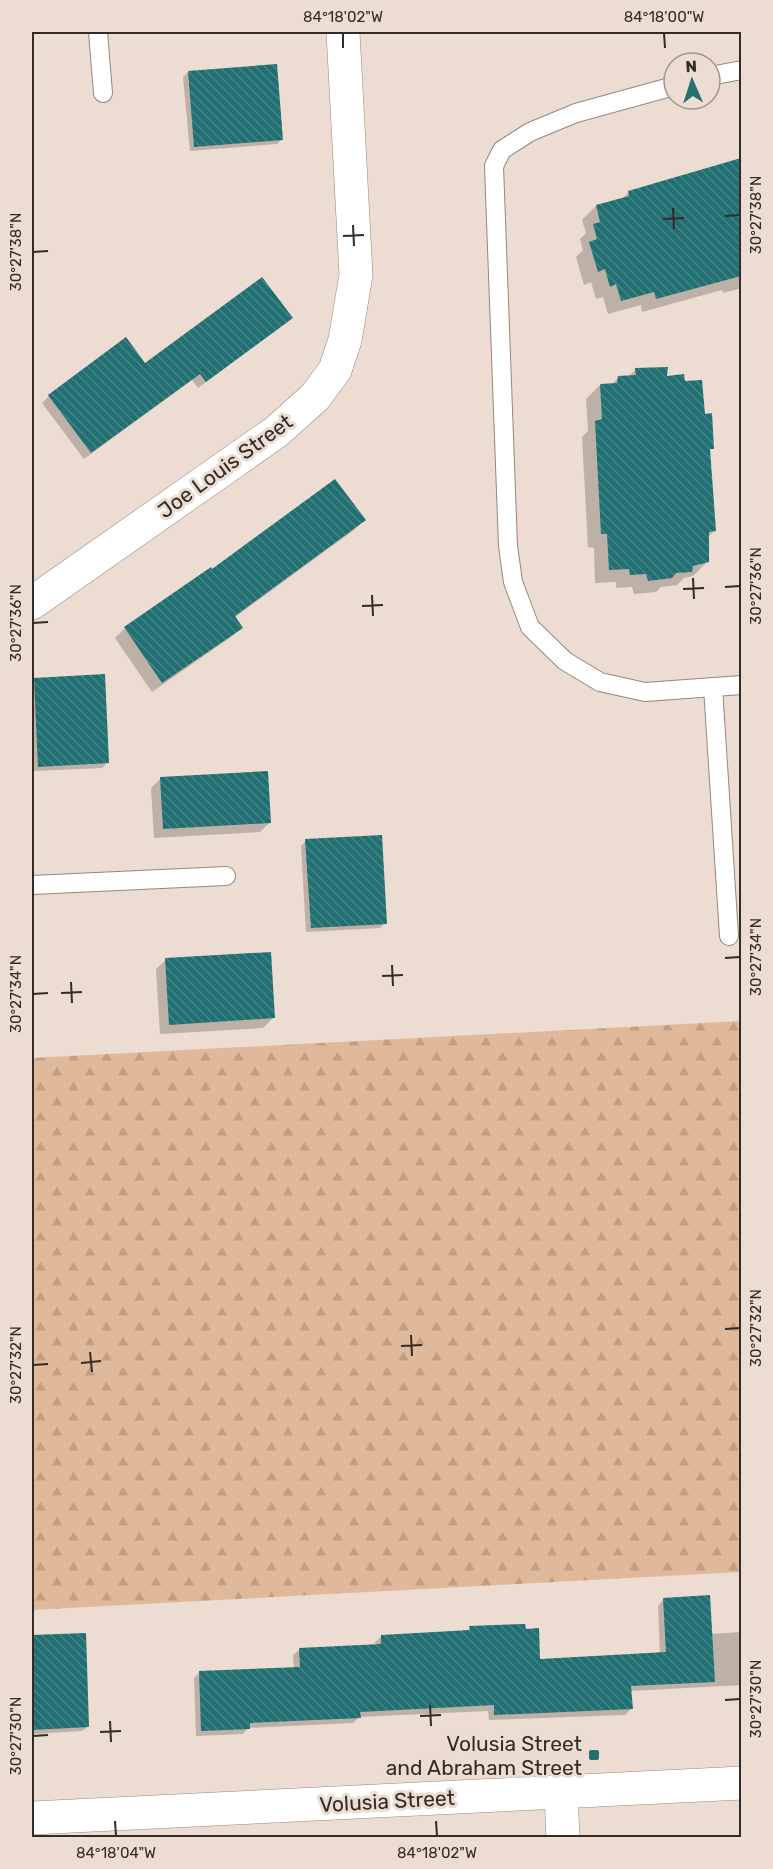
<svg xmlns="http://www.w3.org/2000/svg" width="773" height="1869" font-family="Rubik,sans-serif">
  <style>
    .forest { fill: url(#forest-firs) }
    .shadow { fill: #0003 }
    .building { fill: url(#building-back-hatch) }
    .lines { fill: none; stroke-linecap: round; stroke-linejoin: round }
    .lane-casing { stroke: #96887e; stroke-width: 20 }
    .street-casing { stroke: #96887e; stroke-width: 34 }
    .lane { stroke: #fff; stroke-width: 18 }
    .street { stroke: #fff; stroke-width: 33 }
    .ticks { fill: none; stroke: #312c27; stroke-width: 2 }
    .poi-dot { fill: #246f71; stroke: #ecdcd1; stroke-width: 2 }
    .labels { text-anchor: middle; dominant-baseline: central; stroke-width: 6; stroke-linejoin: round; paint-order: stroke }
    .street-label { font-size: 21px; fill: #312c27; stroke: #ecdcd1 }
    .poi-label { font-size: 21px; fill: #312c27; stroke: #ecdcd1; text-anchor: end }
    .neatline { fill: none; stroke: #312c27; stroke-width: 2 }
    .ticks-label { font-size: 15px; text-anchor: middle; fill: #312c27 }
  </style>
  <defs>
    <pattern id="forest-firs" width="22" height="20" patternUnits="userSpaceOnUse" patternTransform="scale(1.5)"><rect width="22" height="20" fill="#e0b99b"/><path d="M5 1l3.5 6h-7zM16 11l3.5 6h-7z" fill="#c19f86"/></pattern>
    <pattern id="building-back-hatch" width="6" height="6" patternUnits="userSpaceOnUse" patternTransform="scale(1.5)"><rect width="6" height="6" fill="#206f72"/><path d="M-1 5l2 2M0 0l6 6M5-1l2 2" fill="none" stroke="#488385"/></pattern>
  </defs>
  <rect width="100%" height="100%" fill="#ecdcd1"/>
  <path class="forest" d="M 741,1021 L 741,1572 L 32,1610 L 32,1058 Z"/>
  <path class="shadow" d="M 188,72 L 282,139 L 277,144 L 190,151 L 183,77 Z
    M 739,161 L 742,165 L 742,288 L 723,293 L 722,290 L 642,312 L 641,305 L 608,314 L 603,297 L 596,299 L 591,282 L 584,285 L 576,257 L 583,250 L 580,239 L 586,233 L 582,220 L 596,206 L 621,200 L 629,192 Z
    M 291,318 L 198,388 L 192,380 L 84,459 L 42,403 L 49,396 Z
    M 636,369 L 684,382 L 703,415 L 712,448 L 708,452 L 714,531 L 707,538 L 707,562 L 693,576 L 684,578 L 677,585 L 661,587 L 656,592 L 634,594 L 632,587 L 616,588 L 616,582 L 595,583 L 594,548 L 588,547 L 582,437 L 588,431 L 586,399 L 600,385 L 611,385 L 618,378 L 628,377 Z
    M 364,520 L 354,530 L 234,618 L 241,627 L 231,637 L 152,692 L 115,638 L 125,628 L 210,569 L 212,571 Z
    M 35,679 L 107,763 L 102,768 L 34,771 L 32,683 Z
    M 161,778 L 270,822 L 260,832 L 154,838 L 151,788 Z
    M 306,841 L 385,923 L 380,928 L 306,932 L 301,846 Z
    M 166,960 L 273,1018 L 263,1028 L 160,1034 L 156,969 Z
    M 663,1600 L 711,1634 L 742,1632 L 742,1685 L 630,1691 L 631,1709 L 625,1715 L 489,1720 L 488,1711 L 359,1717 L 353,1723 L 248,1728 L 243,1734 L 196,1736 L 194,1678 L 200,1672 L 294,1669 L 293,1655 L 299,1650 L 376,1646 L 375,1642 L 381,1637 L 466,1632 L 470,1628 L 539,1660 L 660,1654 L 658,1606 Z
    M 84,1635 L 87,1727 L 82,1731 L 32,1734 L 32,1637 Z"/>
  <path class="building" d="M 277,64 L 283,140 L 194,147 L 188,71 Z
    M 741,158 L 741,276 L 656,299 L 654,292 L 621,301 L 616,284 L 610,287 L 605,269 L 598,272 L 589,242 L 597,239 L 593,224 L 600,222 L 596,205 L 629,196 L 628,191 Z
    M 262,277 L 293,318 L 206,382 L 200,374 L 91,453 L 48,395 L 126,337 L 145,363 Z
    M 668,367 L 667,376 L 684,374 L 685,381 L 702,380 L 705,414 L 712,413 L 714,449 L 710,449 L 716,531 L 709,532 L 709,562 L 693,566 L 692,572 L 676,573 L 672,578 L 648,581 L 646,574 L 630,575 L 629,569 L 609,570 L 607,534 L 601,534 L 595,421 L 602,419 L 600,384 L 617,383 L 618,376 L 636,375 L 635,368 Z
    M 335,479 L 366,520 L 235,616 L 243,628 L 162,683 L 124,627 L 211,567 L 212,569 Z
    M 105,674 L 109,763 L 38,767 L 34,678 Z
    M 268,771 L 271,823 L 163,829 L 160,777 Z
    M 382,835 L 387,924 L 311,928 L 305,839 Z
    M 271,952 L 275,1018 L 169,1025 L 165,958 Z
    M 710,1595 L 715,1682 L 631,1686 L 633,1709 L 494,1715 L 494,1705 L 360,1712 L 361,1718 L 250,1723 L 250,1729 L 201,1731 L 199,1671 L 300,1667 L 299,1648 L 381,1644 L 381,1635 L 470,1630 L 469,1626 L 525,1624 L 526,1629 L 539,1628 L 540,1659 L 666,1652 L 663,1598 Z
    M 86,1633 L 89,1727 L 32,1730 L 32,1635 Z"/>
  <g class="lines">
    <g class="lane-casing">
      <path id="lane" d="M 98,32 L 103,93
        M 710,76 L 742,70
        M 674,86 L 576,113 L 530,132 L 502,150 L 494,166 L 508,546 L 513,582 L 530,627 L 565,661 L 600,682 L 645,692 L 742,685
        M 713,687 L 729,936
        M 32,885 L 226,876"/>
    </g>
    <g class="street-casing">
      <path id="street" d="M 32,603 L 276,432 L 315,397 L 335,370 L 345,340 L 356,275 L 343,32
        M 561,1793 L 563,1838
        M 32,1818 L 742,1783"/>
    </g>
    <use href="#lane" class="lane"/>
    <use href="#street" class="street"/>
  </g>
  <path class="ticks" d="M 343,33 L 343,48M 664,33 L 665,48M 673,208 L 674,229M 725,216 L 740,215M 663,219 L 684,218M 353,225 L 354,246M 343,236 L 364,235M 33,252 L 48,251M 693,578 L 694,599M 725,587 L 740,586M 683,589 L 704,588M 372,595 L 373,616M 362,606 L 383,605M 33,623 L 48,622M 725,958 L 740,957M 392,965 L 393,986M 382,976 L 403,975M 71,982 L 72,1003M 61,993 L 82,992M 33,994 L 48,993M 725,1329 L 740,1328M 411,1335 L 412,1356M 401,1346 L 422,1345M 90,1352 L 92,1372M 81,1363 L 101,1361M 33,1365 L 48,1364M 725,1700 L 740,1699M 430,1705 L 431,1726M 420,1716 L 441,1715M 110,1721 L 111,1742M 100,1732 L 121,1731M 33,1736 L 48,1735M 115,1821 L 116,1836M 436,1821 L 437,1836"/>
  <rect class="poi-dot" x="588" y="1749" width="12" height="12" rx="3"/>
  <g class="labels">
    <g class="street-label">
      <text transform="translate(225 466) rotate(-36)">Joe Louis Street</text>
      <text transform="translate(387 1801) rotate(-3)">Volusia Street</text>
    </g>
    <g class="poi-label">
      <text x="582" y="1743">Volusia Street<tspan x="582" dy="24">and Abraham Street</tspan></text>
    </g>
  </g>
  <rect width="773" height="1869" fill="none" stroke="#ecdcd1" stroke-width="66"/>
  <g transform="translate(692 81) rotate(357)"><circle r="28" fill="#ecdcd1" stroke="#a1968d" stroke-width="1.5"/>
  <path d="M0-4.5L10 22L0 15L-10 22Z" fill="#246f71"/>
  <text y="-9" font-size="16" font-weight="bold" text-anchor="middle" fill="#312c27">N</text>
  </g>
  <rect x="33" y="33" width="707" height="1803" class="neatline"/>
  <g class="ticks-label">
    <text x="343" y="22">84°18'02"W</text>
    <text x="664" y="22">84°18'00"W</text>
    <text transform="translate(756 215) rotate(-90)" y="5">30°27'38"N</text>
    <text transform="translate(16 252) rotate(-90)" y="5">30°27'38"N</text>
    <text transform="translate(756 586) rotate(-90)" y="5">30°27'36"N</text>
    <text transform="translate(16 623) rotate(-90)" y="5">30°27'36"N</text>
    <text transform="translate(756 957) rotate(-90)" y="5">30°27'34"N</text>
    <text transform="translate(16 994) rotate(-90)" y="5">30°27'34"N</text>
    <text transform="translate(756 1328) rotate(-90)" y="5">30°27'32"N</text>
    <text transform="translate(16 1365) rotate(-90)" y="5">30°27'32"N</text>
    <text transform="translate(756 1699) rotate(-90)" y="5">30°27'30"N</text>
    <text transform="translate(16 1736) rotate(-90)" y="5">30°27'30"N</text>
    <text x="116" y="1858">84°18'04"W</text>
    <text x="437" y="1858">84°18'02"W</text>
  </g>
</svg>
